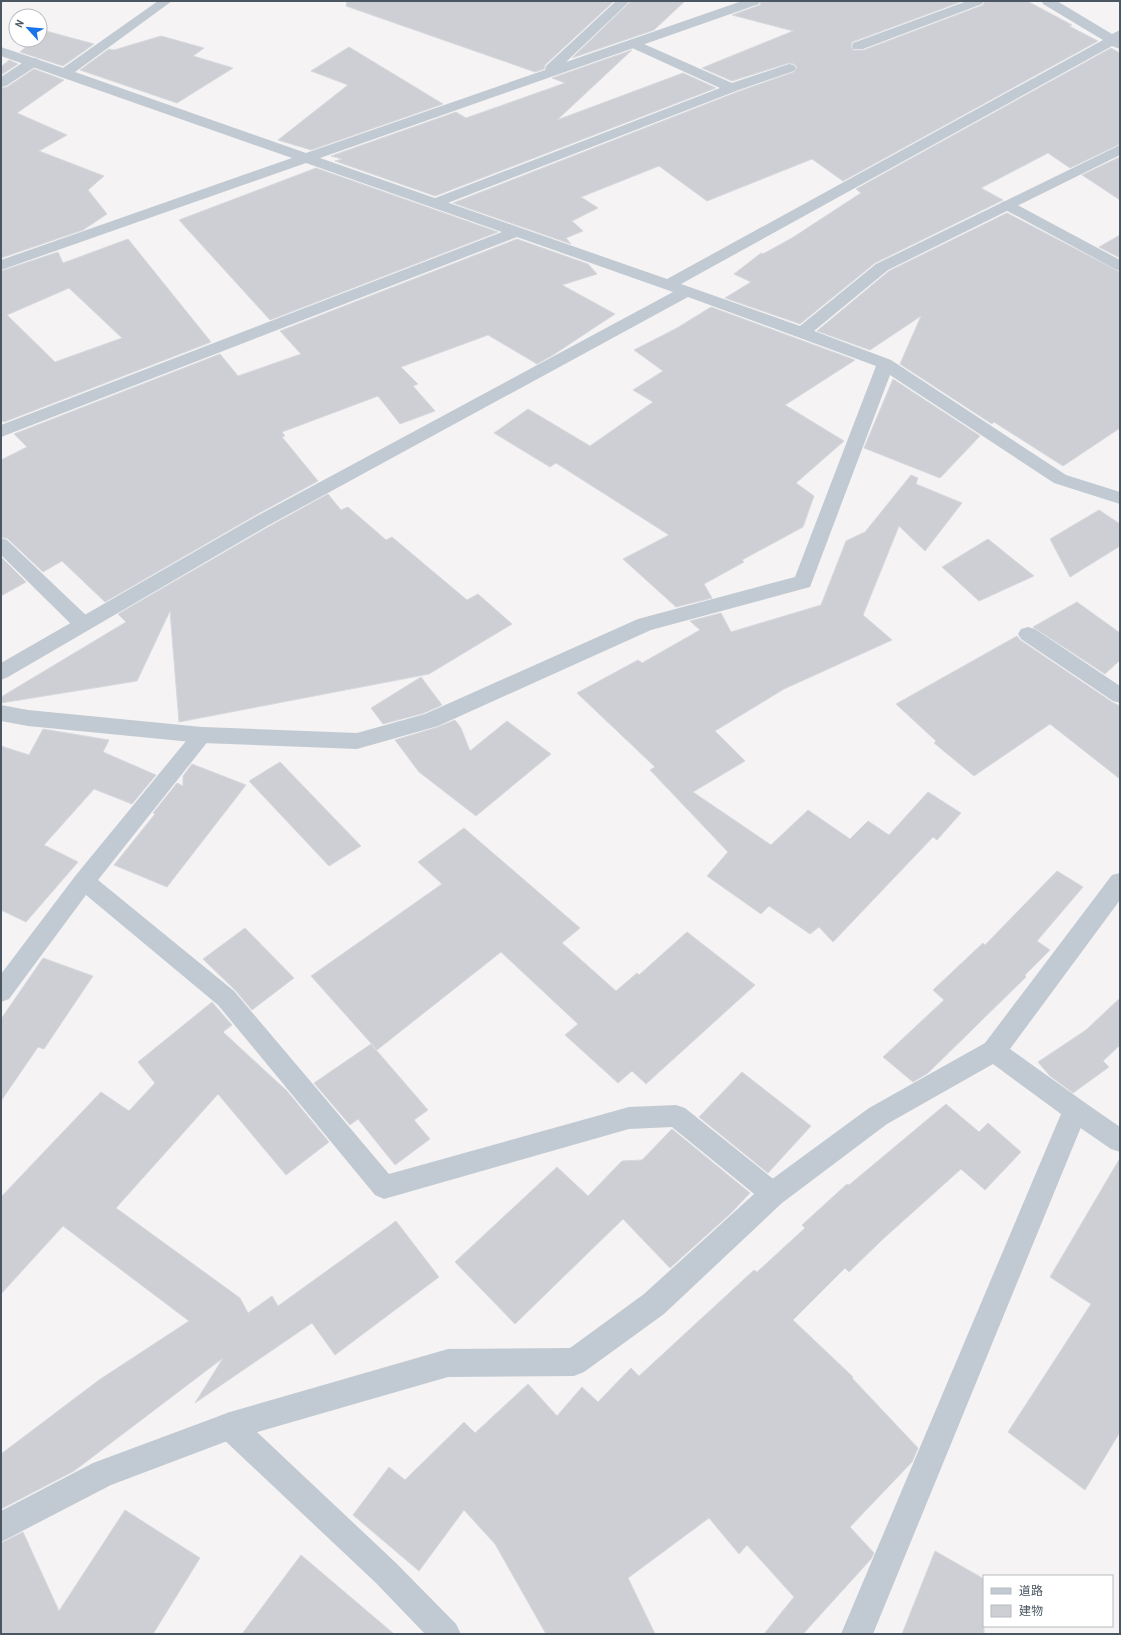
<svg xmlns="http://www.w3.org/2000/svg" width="1121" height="1635" font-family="'Archivo Narrow','Noto Sans JP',sans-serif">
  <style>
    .building { fill: #cdcfd5; stroke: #d7d9de; fill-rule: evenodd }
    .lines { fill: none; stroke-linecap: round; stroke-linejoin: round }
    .lane { fill: #c1cad2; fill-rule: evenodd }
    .street { fill: #c1cad2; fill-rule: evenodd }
  </style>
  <rect width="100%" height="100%" fill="#f5f3f3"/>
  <path class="building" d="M 347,1 L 614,1 L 545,65 L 544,69 L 535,72 L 346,6 Z
    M 631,1 L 685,1 L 654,30 L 572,58 Z
    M 761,1 L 963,1 L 852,42 L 851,46 L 853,50 L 864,50 L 983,5 L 985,1 L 1027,1 L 1072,25 L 1069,26 L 1098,41 L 843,181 L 812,159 L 707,201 L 659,166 L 581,197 L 598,208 L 572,221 L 583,231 L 566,238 L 571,244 L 453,203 L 737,92 L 794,72 L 797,67 L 794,64 L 789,63 L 732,81 L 702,68 L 793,31 L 732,15 L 760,5 Z
    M 43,30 L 46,31 L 94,44 L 63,66 L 20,52 L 34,40 L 40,40 L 40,35 Z
    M 161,36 L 204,48 L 193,56 L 233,68 L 177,103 L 80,70 L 109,49 L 114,50 Z
    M 349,47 L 443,104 L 311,150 L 278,140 L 348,85 L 311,71 Z
    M 1111,48 L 1120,53 L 1120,144 L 1070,168 L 1048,153 L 981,188 L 1003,200 L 875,263 L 800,324 L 725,298 L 751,282 L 734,274 L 761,253 L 763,254 L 792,238 L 861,193 L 856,189 Z
    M 632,50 L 557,120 L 683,73 L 716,88 L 435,196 L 335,161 L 342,159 L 331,156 L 456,112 L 466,118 L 565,83 L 552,78 Z
    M 9,60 L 18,64 L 1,75 L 1,67 Z
    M 34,69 L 64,80 L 17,113 L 67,135 L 39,151 L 104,176 L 88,190 L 107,214 L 83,230 L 1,258 L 1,88 L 7,87 Z
    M 1120,157 L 1120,200 L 1082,175 Z
    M 316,168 L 498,232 L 270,320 L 179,220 Z
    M 1007,213 L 1120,272 L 1120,428 L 1063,466 L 994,422 L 992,424 L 900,364 L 921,316 L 870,350 L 817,331 L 889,271 Z
    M 1120,235 L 1120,258 L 1099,247 Z
    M 128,239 L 211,342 L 4,422 L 1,420 L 1,271 L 58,252 L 63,263 ZM 69,288 L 122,338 L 55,362 L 7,315 Z
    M 517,239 L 588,264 L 597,274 L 562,285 L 615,314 L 553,355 L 537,364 L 488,335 L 401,367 L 418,384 L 413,386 L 435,411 L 400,424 L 378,396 L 282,432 L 285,436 L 282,437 L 318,481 L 254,516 L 105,602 L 62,561 L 43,572 L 8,539 L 1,537 L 1,460 L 27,447 L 14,434 L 220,354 L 238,376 L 301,354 L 280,331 Z
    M 711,307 L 855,360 L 785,405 L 844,441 L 796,483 L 814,496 L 803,527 L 742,560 L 744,562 L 704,584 L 712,598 L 676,607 L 623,559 L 669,535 L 556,463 L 550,467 L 494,433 L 528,409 L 590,446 L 653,402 L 633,390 L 663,371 L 634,350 L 677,328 Z
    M 893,379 L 980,436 L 940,478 L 864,448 Z
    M 911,475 L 918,478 L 916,484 L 962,503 L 925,551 L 899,526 L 863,615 L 892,640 L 784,689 L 715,731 L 745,761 L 693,792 L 771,845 L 808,810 L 850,839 L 868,821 L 889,835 L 928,792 L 961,813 L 937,840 L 933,837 L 833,942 L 819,927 L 810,934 L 769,906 L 761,914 L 707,876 L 728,852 L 650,770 L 655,767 L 577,693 L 638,660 L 642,663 L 700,630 L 690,621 L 721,613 L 731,632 L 821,605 L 846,541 L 865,532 Z
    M 328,494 L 341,510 L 348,507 L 386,540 L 392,537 L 467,600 L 478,594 L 512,624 L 429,674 L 179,722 L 170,611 L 137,681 L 1,703 L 1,697 L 126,622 L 118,614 L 270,526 Z
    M 1099,510 L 1120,524 L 1120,546 L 1070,577 L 1050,539 Z
    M 988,539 L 1034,576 L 979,601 L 942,567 Z
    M 1,557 L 26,582 L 1,596 Z
    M 1077,602 L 1120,633 L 1120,660 L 1105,674 L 1033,627 Z
    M 1017,636 L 1020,640 L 1112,702 L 1120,706 L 1120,779 L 1050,724 L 974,776 L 934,743 L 936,741 L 896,704 Z
    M 421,677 L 442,705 L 424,713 L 383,724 L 371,708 Z
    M 455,720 L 461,728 L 470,751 L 507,721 L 551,754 L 476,816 L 419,772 L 395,740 L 438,727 Z
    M 43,729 L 109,740 L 103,752 L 156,775 L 132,804 L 94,789 L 44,845 L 78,862 L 26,922 L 1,910 L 1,746 L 29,755 Z
    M 280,762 L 361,846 L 329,866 L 249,781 Z
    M 192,764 L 246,785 L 167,887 L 114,865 L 155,814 L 153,813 L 177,783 L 183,786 L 183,776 Z
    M 464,828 L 580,928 L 562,943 L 616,991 L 637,973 L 639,975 L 687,932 L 755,985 L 646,1084 L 632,1071 L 618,1083 L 565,1035 L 578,1024 L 501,952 L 377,1050 L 311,976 L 442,884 L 418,862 Z
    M 1057,871 L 1083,887 L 1037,941 L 1050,950 L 1025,975 L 1026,977 L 928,1073 L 913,1082 L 883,1057 L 944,1000 L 933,990 L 983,943 L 985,945 Z
    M 245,928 L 294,978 L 252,1010 L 235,990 L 203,959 Z
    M 43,958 L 93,976 L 44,1049 L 38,1047 L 1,1101 L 1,1019 Z
    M 1120,998 L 1120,1045 L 1103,1061 L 1109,1067 L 1073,1093 L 1050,1076 L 1038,1062 L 1086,1030 Z
    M 212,1002 L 232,1025 L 223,1032 L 287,1091 L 329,1142 L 286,1175 L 218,1094 L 116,1208 L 240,1298 L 248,1313 L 272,1296 L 278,1306 L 396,1221 L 439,1277 L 335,1355 L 312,1323 L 195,1403 L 223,1358 L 74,1471 L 1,1509 L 1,1454 L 99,1380 L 189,1321 L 63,1226 L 1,1294 L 1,1197 L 101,1092 L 129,1111 L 155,1083 L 138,1062 Z
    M 371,1044 L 428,1110 L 414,1120 L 430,1139 L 395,1165 L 358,1119 L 350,1125 L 314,1083 Z
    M 742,1072 L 811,1126 L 768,1173 L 699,1117 Z
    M 946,1104 L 979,1132 L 988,1123 L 1021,1152 L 985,1190 L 961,1169 L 883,1239 L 849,1272 L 845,1268 L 793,1320 L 853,1377 L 852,1378 L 918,1448 L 912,1462 L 850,1527 L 874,1553 L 871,1559 L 803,1634 L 764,1634 L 794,1597 L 747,1545 L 739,1554 L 709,1518 L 628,1578 L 655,1634 L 546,1634 L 495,1544 L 464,1510 L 419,1571 L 353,1515 L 389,1467 L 405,1480 L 464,1422 L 475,1433 L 528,1384 L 557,1416 L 582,1387 L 598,1402 L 631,1368 L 639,1376 L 754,1270 L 757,1272 L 805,1228 L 802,1225 L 847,1184 L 849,1185 Z
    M 672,1129 L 750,1193 L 731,1213 L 670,1268 L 623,1219 L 515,1324 L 455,1262 L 557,1167 L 588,1196 L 622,1161 L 642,1160 Z
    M 1120,1158 L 1120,1432 L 1085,1490 L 1008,1432 L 1091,1304 L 1050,1277 Z
    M 125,1510 L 200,1558 L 153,1634 L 1,1634 L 1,1543 L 23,1532 L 59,1611 Z
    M 935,1551 L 984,1579 L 984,1634 L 902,1634 Z
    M 301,1555 L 394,1634 L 242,1634 Z"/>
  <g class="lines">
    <path class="lane" d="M 967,1 L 984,1 L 982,4 L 863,49 L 853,49 L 852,46 L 853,43 Z
      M 635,40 L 732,83 L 789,64 L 794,65 L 796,68 L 794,71 L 736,91 L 440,206 L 435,207 L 430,206 L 428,203 L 430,200 L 720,88 L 630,47 L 629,44 L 630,41 Z
      M 33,58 L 38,59 L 40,62 L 38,65 L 6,86 L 1,87 L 1,77 L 28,59 Z
      M 1007,201 L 1012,202 L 1120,260 L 1120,271 L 1115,269 L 1002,208 L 1000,205 L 1002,202 Z
      M 1,538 L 7,540 L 90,619 L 92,624 L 90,629 L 83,631 L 76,629 L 1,555 Z
      M 1028,627 L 1035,629 L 1120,686 L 1120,703 L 1113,701 L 1021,639 L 1018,634 L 1021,629 Z
      M 202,727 L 209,730 L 212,735 L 209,740 L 98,880 L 234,991 L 389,1174 L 629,1107 L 676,1105 L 685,1108 L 782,1186 L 785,1194 L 782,1202 L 773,1206 L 764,1202 L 672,1127 L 629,1129 L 384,1199 L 375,1195 L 218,1005 L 86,895 L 9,999 L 1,1002 L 1,974 L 76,875 L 195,730 Z
      M 1075,1099 L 1084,1102 L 1120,1127 L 1120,1152 L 1111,1149 L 1066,1118 L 1063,1110 L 1066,1102 Z
      M 230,1412 L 240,1416 L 396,1563 L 456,1624 L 461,1634 L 425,1634 L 376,1583 L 220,1436 L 216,1426 L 220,1416 Z"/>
    <path class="street" d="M 158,1 L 172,1 L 75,72 L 306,153 L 545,70 L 546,66 L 616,1 L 630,1 L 566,62 L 742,1 L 760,1 L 759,4 L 320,158 L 667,279 L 1103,40 L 1043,4 L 1042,1 L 1057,1 L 1112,34 L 1120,30 L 1120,49 L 1112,46 L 681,284 L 800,326 L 876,264 L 1120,145 L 1120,155 L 888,270 L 814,331 L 891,360 L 1066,475 L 1120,492 L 1120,504 L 1054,483 L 890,375 L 810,587 L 651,630 L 438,726 L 357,749 L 202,743 L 28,726 L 1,721 L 1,705 L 28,710 L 202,727 L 357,733 L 425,714 L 638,619 L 795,577 L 876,366 L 773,328 L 688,297 L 269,525 L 8,677 L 1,680 L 1,663 L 255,517 L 673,292 L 517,237 L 1,437 L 1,425 L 502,232 L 306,163 L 1,270 L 1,260 L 292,158 L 1,56 L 1,47 L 63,68 Z
      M 1120,873 L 1120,900 L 1010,1049 L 1084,1102 L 1088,1110 L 873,1634 L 841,1634 L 1061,1114 L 993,1064 L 887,1124 L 782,1203 L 664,1314 L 584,1372 L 574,1376 L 448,1377 L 230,1440 L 111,1485 L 1,1542 L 1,1511 L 93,1463 L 230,1412 L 448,1349 L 570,1348 L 644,1294 L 764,1185 L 869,1108 L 985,1043 L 1112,875 Z"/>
  </g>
  <rect width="1121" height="1635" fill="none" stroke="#4a5661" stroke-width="4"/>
  <rect x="983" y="1575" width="130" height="52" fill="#ffffff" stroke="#b7bbc0"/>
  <rect x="991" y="1588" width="20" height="6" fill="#c1cad2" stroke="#b7bbc0"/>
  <text x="1019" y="1595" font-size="12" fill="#4a5661">道路</text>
  <rect x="991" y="1605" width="20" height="12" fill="#cdcfd5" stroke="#b7bbc0"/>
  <text x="1019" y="1615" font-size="12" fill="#4a5661">建物</text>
  <g transform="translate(28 28) rotate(297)"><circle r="19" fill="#ffffff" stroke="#b7bbc0"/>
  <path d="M0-3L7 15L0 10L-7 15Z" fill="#1a73e8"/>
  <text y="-6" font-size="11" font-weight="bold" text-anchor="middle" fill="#4a5661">N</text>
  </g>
</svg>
